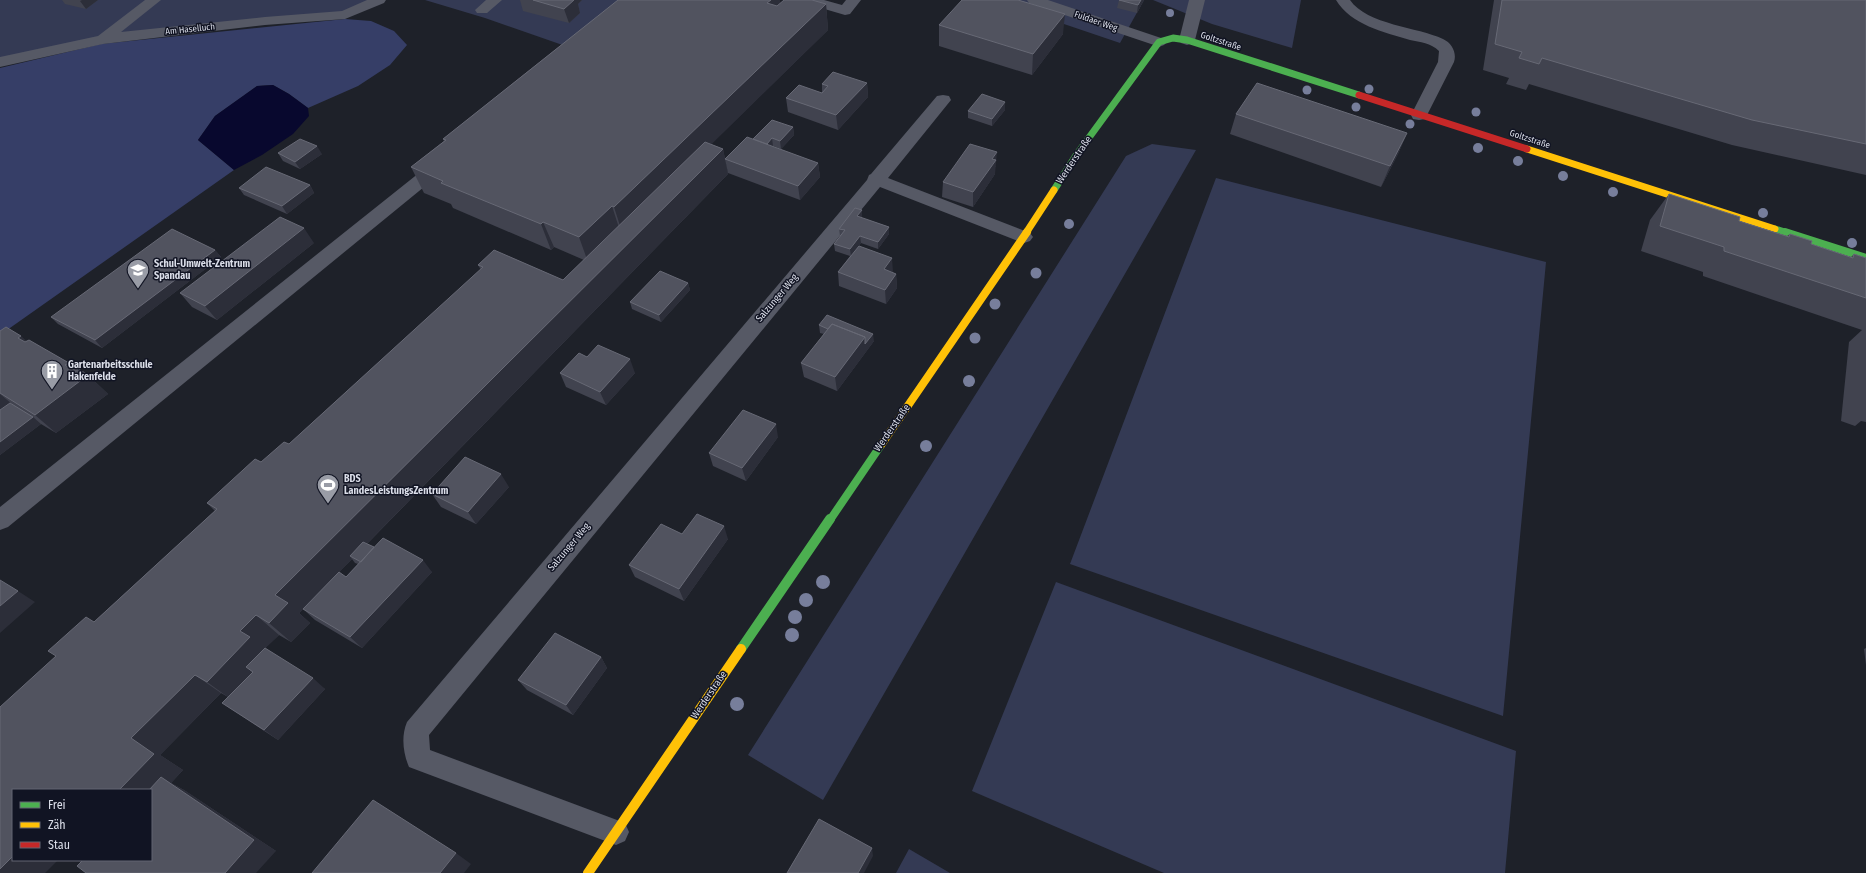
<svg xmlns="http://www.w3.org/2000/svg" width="1866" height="873" font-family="'Fira Sans Condensed',sans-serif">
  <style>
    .green { fill: #343a54 }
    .forest { fill: #363e67 }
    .water { fill: #08082e }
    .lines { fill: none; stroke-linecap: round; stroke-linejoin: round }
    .lane { fill: #565965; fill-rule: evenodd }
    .street { fill: #565965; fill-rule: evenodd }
    .fast-far2 { stroke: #4caf50; stroke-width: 7 }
    .fast-far1 { stroke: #4caf50; stroke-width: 8 }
    .fast { stroke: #4caf50; stroke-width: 10 }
    .slow-far2 { stroke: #ffc107; stroke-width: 7 }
    .slow-far1 { stroke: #ffc107; stroke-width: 8 }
    .slow { stroke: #ffc107; stroke-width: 10 }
    .jam { stroke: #c62828; stroke-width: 7 }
    .tree { fill: #777e9b }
    .wall { fill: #41434f; fill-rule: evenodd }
    .shaded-wall { fill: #2c2e39 }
    .building { fill: #51535f; stroke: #676975 }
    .labels { text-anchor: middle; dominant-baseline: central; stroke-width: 3; stroke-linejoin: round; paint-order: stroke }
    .far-street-label { font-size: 9px; fill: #dbdee9; stroke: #111423 }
    .street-label { font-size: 10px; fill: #dbdee9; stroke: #111423 }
    .poi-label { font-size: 10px; font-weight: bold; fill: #dbdee9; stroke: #111423; text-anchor: start }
  </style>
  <rect width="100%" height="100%" fill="#1e2129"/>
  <path class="green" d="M 0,0 L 379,0 L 345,15 L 103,39 L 0,62 Z
    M 425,0 L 635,0 L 574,49 L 485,18 Z
    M 993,0 L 1144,0 L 1120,43 Z
    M 1153,0 L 1301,0 L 1292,48 L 1212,24 Z
    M 1152,144 L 1196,150 L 823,800 L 748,755 L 1126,156 Z
    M 1216,178 L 1546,262 L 1503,716 L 1070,564 Z
    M 1056,582 L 1516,751 L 1505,873 L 1164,873 L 972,791 Z
    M 909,849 L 950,873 L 896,873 Z"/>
  <path class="forest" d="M 345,19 L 371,21 L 394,31 L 407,45 L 390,65 L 358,86 L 308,108 L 289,94 L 273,85 L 257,86 L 215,116 L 198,140 L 234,170 L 0,335 L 0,68 L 101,44 Z"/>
  <path class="water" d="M 273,85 L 289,94 L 308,108 L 309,116 L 293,134 L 262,155 L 234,170 L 198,140 L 215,116 L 257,86 Z"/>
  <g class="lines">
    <path class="lane" d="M 145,0 L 161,0 L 121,32 L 265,17 L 342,11 L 367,0 L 386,0 L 384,3 L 345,19 L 265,25 L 103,44 L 0,67 L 0,57 L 98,36 Z
      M 486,0 L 502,0 L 487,13 L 477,13 L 475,10 Z
      M 802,0 L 824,0 L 842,5 L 846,0 L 861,0 L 850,14 L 845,15 L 804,3 Z
      M 1027,0 L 1048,0 L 1164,39 L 1167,42 L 1164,45 L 1159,47 L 1154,45 L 1029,3 Z
      M 1336,0 L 1350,0 C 1367,25 1418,27 1443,39 C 1452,43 1457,53 1454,62 L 1425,119 L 1419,120 L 1413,119 L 1411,115 L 1438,62 L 1439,51 C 1431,43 1420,42 1410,40 C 1384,32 1351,25 1336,0 Z
      M 943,95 L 949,96 L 951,100 L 888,178 L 1030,233 L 1033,237 L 1030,241 L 1024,243 L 1018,241 L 880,187 L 429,735 L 430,750 L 625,823 L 629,832 L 625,841 L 616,845 L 409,767 C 403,753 401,736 407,722 L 867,180 L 869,175 L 871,174 L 937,96 Z
      M 440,159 L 446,161 L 449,165 L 446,169 L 8,527 L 0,530 L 0,507 L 434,161 Z"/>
    <path class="street" d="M 1189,0 L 1205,0 L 1195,40 L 1193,43 L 1187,45 L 1181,43 L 1179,40 Z"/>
    <path class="fast-far2" d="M 1054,190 L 1077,154 L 1159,42 L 1173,38 L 1187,40 L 1359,95
      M 1775,229 L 1788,233"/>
    <path class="fast-far1" d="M 1785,232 L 1866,258
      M 830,520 L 881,445"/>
    <path class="fast" d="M 741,649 L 830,519"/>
    <path class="slow-far2" d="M 1527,149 L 1775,229
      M 1026,233 L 1054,190"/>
    <path class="slow-far1" d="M 881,445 L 1027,232"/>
    <path class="slow" d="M 588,873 L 741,649"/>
    <path class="jam" d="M 1359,95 L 1527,149"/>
  </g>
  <g class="tree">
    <circle cx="1170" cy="13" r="4"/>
    <circle cx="1369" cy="89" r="4.5"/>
    <circle cx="1307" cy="90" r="4.5"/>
    <circle cx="1356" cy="107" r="4.5"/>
    <circle cx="1476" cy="112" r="4.5"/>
    <circle cx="1410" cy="124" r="4.5"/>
    <circle cx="1478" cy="148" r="5"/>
    <circle cx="1518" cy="161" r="5"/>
    <circle cx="1563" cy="176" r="5"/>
    <circle cx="1613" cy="192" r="5"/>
    <circle cx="1763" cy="213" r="5"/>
    <circle cx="1069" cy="224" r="5"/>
    <circle cx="1852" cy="243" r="5"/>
    <circle cx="1036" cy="273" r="5.5"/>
    <circle cx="995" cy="304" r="5.5"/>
    <circle cx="975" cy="338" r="5.5"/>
    <circle cx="969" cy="381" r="6"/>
    <circle cx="926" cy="446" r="6"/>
    <circle cx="823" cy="582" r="7"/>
    <circle cx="806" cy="600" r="7"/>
    <circle cx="795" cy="617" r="7"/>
    <circle cx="792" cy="635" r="7"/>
    <circle cx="737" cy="704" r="7"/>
  </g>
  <path class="wall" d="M 62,0 L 98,0 L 86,9 L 65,4 Z
    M 520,0 L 582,0 L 578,4 L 580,13 L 569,23 L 523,11 Z
    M 618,0 L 780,0 L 780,3 L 826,4 L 828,30 L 711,144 L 723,149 L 728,174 L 367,544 L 432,572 L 362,648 L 315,620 L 303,609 L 299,613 L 310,623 L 291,642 L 279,635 L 265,648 L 325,689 L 278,740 L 222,703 L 228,697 L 221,693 L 160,755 L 183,770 L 171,783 L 184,790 L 276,851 L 81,862 L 13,790 L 94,622 L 215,511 L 207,503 L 261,462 L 289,444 L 481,270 L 478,265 L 563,280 L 584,260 L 554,247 L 551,250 L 453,208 L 451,204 L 424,193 L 411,167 L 444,141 L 443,139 ZM 352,559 L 355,563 L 358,564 L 346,577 L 339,572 Z
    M 1119,0 L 1144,0 L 1137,13 L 1117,8 Z
    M 1494,0 L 1866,0 L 1866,175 L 1732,145 L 1529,84 L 1526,90 L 1506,84 L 1509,78 L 1483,70 Z
    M 939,25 L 1063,34 L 1032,75 L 939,46 Z
    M 867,83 L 868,97 L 838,130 L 788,112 L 786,98 L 822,93 L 822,84 Z
    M 1005,110 L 992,126 L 968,118 L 968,111 Z
    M 1236,114 L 1407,133 L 1398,154 L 1381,187 L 1230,134 Z
    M 793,127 L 794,135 L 781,149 L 773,146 L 773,147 L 818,163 L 820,177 L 800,200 L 728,173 L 725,159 Z
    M 278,153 L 322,154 L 300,169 L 283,161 Z
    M 996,166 L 995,167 L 995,174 L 973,207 L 942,197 L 943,182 Z
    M 310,185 L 314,193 L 287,214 L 244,195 L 239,188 Z
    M 1669,194 L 1739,221 L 1787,236 L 1790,234 L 1811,244 L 1851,257 L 1854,254 L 1866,258 L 1866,422 L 1861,421 L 1855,426 L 1841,421 L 1849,342 L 1862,330 L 1703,276 L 1703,272 L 1641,251 L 1650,220 Z
    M 862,217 L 862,218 L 889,227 L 889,234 L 878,249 L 861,243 L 857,248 L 892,258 L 892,272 L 896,274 L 897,288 L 886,304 L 839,286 L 838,272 L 850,256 L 835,251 L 834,244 L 840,236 L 839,229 Z
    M 314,243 L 217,320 L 192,307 L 180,293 Z
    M 215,250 L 221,257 L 102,348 L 58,324 L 51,317 Z
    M 688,283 L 690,290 L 661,322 L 632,309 L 630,302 Z
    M 819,325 L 874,341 L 837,391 L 804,377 L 801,363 L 824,334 L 820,333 Z
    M 0,331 L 27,341 L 73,367 L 88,375 L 108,394 L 56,433 L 41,424 L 0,455 Z
    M 587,357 L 635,373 L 606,405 L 566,387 L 560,373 Z
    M 778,437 L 746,481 L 713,466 L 709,453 Z
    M 509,487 L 476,524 L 441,507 L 432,494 Z
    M 682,534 L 728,539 L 684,601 L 635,577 L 629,565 Z
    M 1866,648 L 1866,665 L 1864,649 Z
    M 601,657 L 607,668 L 573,715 L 527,690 L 518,680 Z"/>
  <path class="shaded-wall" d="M 82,0 L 98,0 L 86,9 L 80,1 Z
    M 567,0 L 582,0 L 578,4 L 580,13 L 569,23 L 564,9 Z
    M 771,0 L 780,0 L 782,18 L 767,3 Z
    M 1141,0 L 1144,0 L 1137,13 L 1138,5 Z
    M 826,4 L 828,30 L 622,232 L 614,207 Z
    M 1065,14 L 1063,34 L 1032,75 L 1033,54 Z
    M 867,83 L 868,97 L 838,130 L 836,115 Z
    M 1005,102 L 1005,110 L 992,126 L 992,119 Z
    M 793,127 L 794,135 L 781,149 L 780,141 Z
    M 1407,133 L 1398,154 L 1381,187 L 1390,166 Z
    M 772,138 L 773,146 L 763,157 L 762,149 Z
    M 317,146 L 322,154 L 300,169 L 295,162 Z
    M 723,149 L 728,174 L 353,558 L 350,556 L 352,559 L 299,613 L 310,623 L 291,642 L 269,623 L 275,595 Z
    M 997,152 L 995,174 L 973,207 L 973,192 L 992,159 Z
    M 818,163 L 820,177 L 800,200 L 798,186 Z
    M 310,185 L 314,193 L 287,214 L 282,206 Z
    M 612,206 L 620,231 L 588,262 L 579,237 Z
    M 862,210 L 862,217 L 857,223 L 857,216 Z
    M 543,222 L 554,247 L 551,250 L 541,224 Z
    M 889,227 L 889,234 L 878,249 L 878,242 Z
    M 304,228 L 314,243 L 217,320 L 205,306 Z
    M 860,236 L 861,243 L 851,257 L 850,249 Z
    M 215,250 L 221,257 L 102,348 L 95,340 Z
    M 892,258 L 893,272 L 885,283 L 884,269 Z
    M 896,274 L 897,288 L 886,304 L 885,290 Z
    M 688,283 L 690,290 L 661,322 L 659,315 Z
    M 873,334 L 874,341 L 837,391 L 835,377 L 865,337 Z
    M 21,336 L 42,355 L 18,338 Z
    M 630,359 L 635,373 L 606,405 L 600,392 Z
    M 69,363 L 84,378 L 88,375 L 108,394 L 56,433 L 35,415 L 65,365 Z
    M 0,394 L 18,409 L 0,423 Z
    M 33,417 L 41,424 L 0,455 L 0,442 Z
    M 776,424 L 778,437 L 746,481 L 742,468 Z
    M 501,474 L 509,487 L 476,524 L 468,512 Z
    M 724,526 L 728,539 L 684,601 L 679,589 Z
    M 423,560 L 432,572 L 362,648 L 350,637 Z
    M 18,591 L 35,602 L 0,633 L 0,606 Z
    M 256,615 L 279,635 L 246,667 L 256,675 L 232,700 L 207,682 L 240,631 Z
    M 601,657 L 607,668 L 573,715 L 566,705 Z
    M 195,675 L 221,693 L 160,755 L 183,770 L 171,783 L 184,790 L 276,851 L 256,873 L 225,873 L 151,790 L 119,790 L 131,738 Z
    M 313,678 L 325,689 L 278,740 L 264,730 Z
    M 872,848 L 873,856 L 864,873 L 858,873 Z
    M 456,853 L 471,864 L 464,873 L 440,873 Z
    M 13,856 L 13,860 L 58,860 L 45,873 L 0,873 L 0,869 Z
    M 76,860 L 96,860 L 91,866 Z"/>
  <path class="building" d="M 533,0 L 574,0 L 564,9 Z
    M 618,0 L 771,0 L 767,3 L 777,6 L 784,0 L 812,0 L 826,4 L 614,207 L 612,206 L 579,237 L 543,222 L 541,224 L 441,183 L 443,181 L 411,167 L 446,140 L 443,139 Z
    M 962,0 L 1018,0 L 1065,14 L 1033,54 L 939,25 Z
    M 1119,0 L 1141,0 L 1138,5 Z
    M 1502,0 L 1866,0 L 1866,144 L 1752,120 L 1542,58 L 1539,64 L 1519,58 L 1522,52 L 1495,44 Z
    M 833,72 L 867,83 L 836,115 L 786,98 L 799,85 L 822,93 L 828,86 L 822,84 Z
    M 1257,83 L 1407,133 L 1390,166 L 1236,114 Z
    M 982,94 L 1005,102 L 992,119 L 968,111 Z
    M 772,120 L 793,127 L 780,141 L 772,138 L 767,144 L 753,139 Z
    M 747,137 L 818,163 L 798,186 L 725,159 Z
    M 300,139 L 317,146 L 295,162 L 278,153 Z
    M 705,142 L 723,149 L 275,595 L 288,603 L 269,623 L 256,615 L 240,631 L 250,637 L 207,682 L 195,675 L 131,738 L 154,754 L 119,790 L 13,790 L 13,856 L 0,869 L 0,707 L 56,656 L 48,651 L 86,617 L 94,622 L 217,509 L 207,503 L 255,459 L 261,462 L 284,442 L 289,444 L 483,267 L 478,265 L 494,250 L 563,280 Z
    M 970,144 L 997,152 L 992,159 L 996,160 L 973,192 L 943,182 Z
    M 266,167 L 310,185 L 282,206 L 239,188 Z
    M 1669,194 L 1740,217 L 1739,221 L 1789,237 L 1790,234 L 1812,241 L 1811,244 L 1853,258 L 1854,254 L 1866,258 L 1866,298 L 1724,251 L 1724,247 L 1660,226 Z
    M 855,208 L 862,210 L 857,216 L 889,227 L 878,242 L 860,236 L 850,249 L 834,244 L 845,230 L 839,229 Z
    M 280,217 L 304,228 L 205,306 L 180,293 Z
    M 172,229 L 215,250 L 95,340 L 51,317 Z
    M 859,246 L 892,258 L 884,269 L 896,274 L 885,290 L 838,272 Z
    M 660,271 L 688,283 L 659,315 L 630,302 Z
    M 827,315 L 873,334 L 865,344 L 865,337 L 832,324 L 828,329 L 819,325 Z
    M 832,324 L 865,337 L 835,377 L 801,363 Z
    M 6,327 L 21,336 L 18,338 L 25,342 L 29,340 L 69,363 L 65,365 L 71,369 L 74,366 L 88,375 L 35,415 L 0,393 L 0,331 Z
    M 598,345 L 630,359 L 600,392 L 560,373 L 579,353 L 587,357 Z
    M 10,403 L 33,417 L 0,442 L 0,410 Z
    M 743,410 L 776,424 L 742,468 L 709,453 Z
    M 465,457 L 501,474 L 468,512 L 432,494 Z
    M 697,514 L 724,526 L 679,589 L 629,565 L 661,524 L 682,534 Z
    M 383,538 L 423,560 L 350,637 L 303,609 L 339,572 L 346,577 Z
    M 363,542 L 374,547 L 361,562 L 350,556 Z
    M 0,580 L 18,591 L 0,606 Z
    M 555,633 L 601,657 L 566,705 L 518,680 Z
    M 265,648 L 313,678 L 264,730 L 222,703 L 253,672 L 246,667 Z
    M 161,777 L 254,840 L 225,873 L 86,873 L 77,866 L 83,860 L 151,860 L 151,790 L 149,790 Z
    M 373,800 L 456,853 L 440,873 L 312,873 Z
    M 819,819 L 872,848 L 858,873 L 787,873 Z"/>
  <defs>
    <g id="school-pin" transform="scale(1.15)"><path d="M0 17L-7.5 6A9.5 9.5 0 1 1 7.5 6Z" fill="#999ca6" stroke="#111423"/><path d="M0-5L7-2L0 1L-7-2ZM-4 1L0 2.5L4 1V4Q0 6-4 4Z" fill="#fff"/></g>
    <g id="building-pin" transform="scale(1.15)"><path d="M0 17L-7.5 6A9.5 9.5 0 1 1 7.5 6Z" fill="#999ca6" stroke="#111423"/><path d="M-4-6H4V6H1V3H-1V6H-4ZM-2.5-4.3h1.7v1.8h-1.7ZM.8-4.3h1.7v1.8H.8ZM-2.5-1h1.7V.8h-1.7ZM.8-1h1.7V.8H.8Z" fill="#fff"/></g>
    <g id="stadium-pin" transform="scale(1.15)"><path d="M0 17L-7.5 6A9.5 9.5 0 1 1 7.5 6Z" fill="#999ca6" stroke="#111423"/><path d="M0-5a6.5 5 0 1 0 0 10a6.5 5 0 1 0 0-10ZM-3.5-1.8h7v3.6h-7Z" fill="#fff"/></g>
  </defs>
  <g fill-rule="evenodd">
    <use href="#school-pin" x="138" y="270"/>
    <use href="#building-pin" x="52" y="371"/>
    <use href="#stadium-pin" x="328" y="485"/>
  </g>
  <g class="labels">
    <g class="far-street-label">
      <text transform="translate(1096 21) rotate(19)">Fuldaer Weg</text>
      <text transform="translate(190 29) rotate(-6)">Am Haselluch</text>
      <text transform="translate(1221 41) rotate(18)">Goltzstraße</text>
      <text transform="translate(1530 139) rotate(18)">Goltzstraße</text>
    </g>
    <g class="street-label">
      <text transform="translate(1074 160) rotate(-56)">Werderstraße</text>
      <text transform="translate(777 298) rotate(-50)">Salzunger Weg</text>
      <text transform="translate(892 428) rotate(-55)">Werderstraße</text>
      <text transform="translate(569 547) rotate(-50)">Salzunger Weg</text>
      <text transform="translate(709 695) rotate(-56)">Werderstraße</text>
    </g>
    <g class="poi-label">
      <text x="154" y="264">Schul-Umwelt-Zentrum<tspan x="154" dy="12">Spandau</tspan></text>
      <text x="68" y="365">Gartenarbeitsschule<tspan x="68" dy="12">Hakenfelde</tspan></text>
      <text x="344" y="479">BDS<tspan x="344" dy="12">LandesLeistungsZentrum</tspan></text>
    </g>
  </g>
  <rect x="12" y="789" width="140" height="72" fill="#111423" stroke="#626572"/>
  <rect x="20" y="802" width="20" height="6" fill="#4caf50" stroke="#626572"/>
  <text x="48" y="809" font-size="12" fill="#dbdee9">Frei</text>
  <rect x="20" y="822" width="20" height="6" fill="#ffc107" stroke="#626572"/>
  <text x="48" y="829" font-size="12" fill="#dbdee9">Zäh</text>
  <rect x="20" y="842" width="20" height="6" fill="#c62828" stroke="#626572"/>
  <text x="48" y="849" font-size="12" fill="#dbdee9">Stau</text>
</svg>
